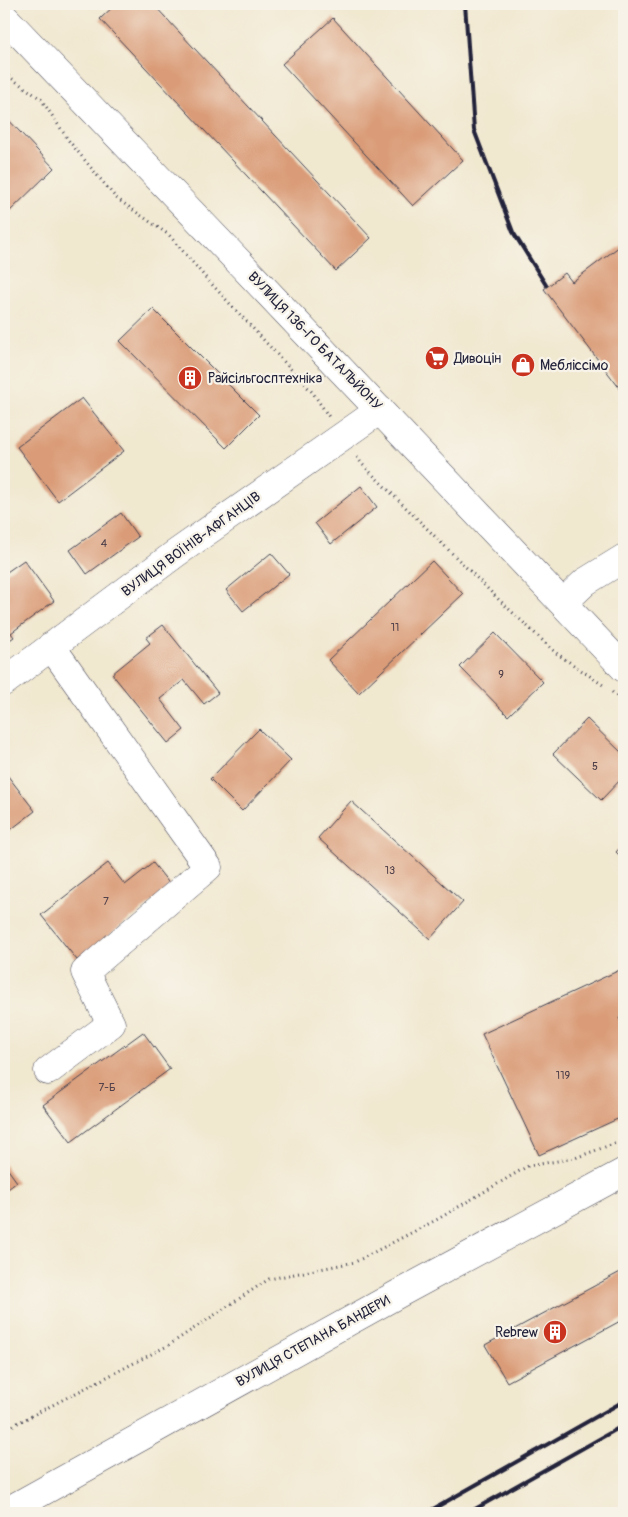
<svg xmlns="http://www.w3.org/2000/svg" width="628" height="1517" font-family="Pangolin,sans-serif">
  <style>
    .building { fill: #da9c78 }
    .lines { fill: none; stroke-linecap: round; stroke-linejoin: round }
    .minor-casing { stroke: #414051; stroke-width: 29 }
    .path { stroke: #414051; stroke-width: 3; stroke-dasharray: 1 4; stroke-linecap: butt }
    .minor { stroke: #fff; stroke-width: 28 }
    .rail { stroke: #22223b; stroke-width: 4 }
    .labels { text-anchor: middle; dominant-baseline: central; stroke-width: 4.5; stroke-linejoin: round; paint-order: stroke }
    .number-label { font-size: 11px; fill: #50404a }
    .street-label { font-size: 14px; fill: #22223b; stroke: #f7f3e8 }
    .poi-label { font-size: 14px; fill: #22223b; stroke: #f7f3e8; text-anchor: start }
  </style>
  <rect width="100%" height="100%" fill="#f7f3e8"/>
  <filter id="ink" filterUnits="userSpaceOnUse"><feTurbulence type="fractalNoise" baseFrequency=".02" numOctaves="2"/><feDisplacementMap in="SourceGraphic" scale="10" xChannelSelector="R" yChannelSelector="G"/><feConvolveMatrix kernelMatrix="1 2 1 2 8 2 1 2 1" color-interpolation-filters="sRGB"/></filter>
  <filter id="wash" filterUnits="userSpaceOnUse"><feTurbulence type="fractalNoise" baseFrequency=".0096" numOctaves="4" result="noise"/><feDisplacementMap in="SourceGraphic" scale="20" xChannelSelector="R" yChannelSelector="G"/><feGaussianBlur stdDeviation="1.12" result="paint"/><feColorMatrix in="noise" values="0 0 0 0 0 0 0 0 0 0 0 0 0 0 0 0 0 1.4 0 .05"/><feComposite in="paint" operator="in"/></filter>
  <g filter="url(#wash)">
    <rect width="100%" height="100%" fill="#f1e8d0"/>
    <g id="blocks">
      <path class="building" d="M 116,4 L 153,4 L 371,238 L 336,271 L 100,19 Z
        M 333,18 L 463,160 L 413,206 L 282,64 Z
        M 4,115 L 54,168 L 4,217 Z
        M 624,243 L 624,394 L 544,289 L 565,273 L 572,282 Z
        M 153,309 L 259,415 L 226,448 L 120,341 Z
        M 82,398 L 124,451 L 58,501 L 17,447 Z
        M 361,486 L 377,507 L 331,544 L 315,523 Z
        M 121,513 L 138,537 L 87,574 L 70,550 Z
        M 271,553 L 289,574 L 243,611 L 226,590 Z
        M 24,560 L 54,601 L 11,633 L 14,637 L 4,644 L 4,574 Z
        M 432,561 L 463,594 L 359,693 L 328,660 Z
        M 163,625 L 218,693 L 204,704 L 184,680 L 160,699 L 184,730 L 168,743 L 112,674 L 150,643 L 146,638 Z
        M 495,633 L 543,682 L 508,716 L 460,667 Z
        M 587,719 L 624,755 L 624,776 L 601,800 L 553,754 Z
        M 259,729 L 291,760 L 242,811 L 210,779 Z
        M 4,771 L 35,811 L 9,831 L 4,825 Z
        M 351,801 L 463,902 L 430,939 L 318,838 Z
        M 624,843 L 624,860 L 616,852 Z
        M 108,863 L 125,885 L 153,863 L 172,887 L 77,960 L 41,915 Z
        M 624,968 L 624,1016 L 619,1018 L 624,1029 L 624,1116 L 539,1155 L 482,1034 Z
        M 143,1032 L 170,1069 L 71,1142 L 43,1105 Z
        M 4,1164 L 17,1182 L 4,1192 Z
        M 624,1270 L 624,1319 L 507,1382 L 485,1345 Z"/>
    </g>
  </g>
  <g filter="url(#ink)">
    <use href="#blocks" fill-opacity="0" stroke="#414051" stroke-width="1"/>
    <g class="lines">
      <g class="minor-casing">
        <path id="minor" d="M 4,17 L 237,260 L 624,668
          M 563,603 L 585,582 L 624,558
          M 4,682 L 175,554 L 380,410
          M 48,1071 L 111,1024 L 85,972 L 208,867 L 51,646
          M 4,1513 L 398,1294 L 624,1172"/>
      </g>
      <path class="path" d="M 4,73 L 41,99 L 69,141 L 116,198 L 169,235 L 206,278 L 313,393 L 329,417
        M 357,457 L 362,464 L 495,596 L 556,653 L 603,685
        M 612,692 L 624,703
        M 4,1430 L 169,1345 L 269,1279 L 355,1262 L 438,1219 L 528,1166 L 575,1158 L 624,1140"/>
      <use href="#minor" class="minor"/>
      <path class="rail" d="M 465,4 L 474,130 L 513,232 L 546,285
        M 426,1513 L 624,1401
        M 468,1513 L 624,1425"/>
    </g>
  </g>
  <defs>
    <g id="supermarket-disc" transform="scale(1.25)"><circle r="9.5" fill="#c8321e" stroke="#f7f3e8"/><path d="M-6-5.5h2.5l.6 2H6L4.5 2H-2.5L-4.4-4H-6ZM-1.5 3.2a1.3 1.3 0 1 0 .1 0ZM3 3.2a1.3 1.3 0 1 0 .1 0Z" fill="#fff"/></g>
    <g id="shop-disc" transform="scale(1.25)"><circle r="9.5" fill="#c8321e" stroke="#f7f3e8"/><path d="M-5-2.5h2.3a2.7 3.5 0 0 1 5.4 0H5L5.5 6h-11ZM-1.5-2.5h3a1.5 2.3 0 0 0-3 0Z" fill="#fff"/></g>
    <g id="building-disc" transform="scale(1.25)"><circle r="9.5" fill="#c8321e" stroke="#f7f3e8"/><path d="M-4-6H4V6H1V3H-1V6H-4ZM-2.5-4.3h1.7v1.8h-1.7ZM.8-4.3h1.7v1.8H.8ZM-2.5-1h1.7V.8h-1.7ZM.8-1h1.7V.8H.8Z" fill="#fff"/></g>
  </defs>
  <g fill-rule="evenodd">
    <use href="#supermarket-disc" x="437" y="358"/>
    <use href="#shop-disc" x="523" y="365"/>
    <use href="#building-disc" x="190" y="378"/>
    <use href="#building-disc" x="555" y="1332"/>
  </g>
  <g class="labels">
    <g class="number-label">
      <text x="104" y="543">4</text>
      <text x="395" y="627">11</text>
      <text x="501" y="674">9</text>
      <text x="595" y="766">5</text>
      <text x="390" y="870">13</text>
      <text x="106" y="901">7</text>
      <text x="563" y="1075">119</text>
      <text x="107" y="1087">7-Б</text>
    </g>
    <g class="street-label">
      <text transform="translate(315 341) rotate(46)">ВУЛИЦЯ 136-ГО БАТАЛЬЙОНУ</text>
      <text transform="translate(191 544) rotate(-36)">ВУЛИЦЯ ВОЇНІВ-АФГАНЦІВ</text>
      <text transform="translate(313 1341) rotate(-29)">ВУЛИЦЯ СТЕПАНА БАНДЕРИ</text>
    </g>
    <g class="poi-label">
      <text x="454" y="358">Дивоцін</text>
      <text x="540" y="365">Мебліссімо</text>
      <text x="208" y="378">Райсільгосптехніка</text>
      <text x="538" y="1332" text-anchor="end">Rebrew</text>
    </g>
  </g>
  <rect width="628" height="1517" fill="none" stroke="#f7f3e8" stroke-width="20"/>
</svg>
